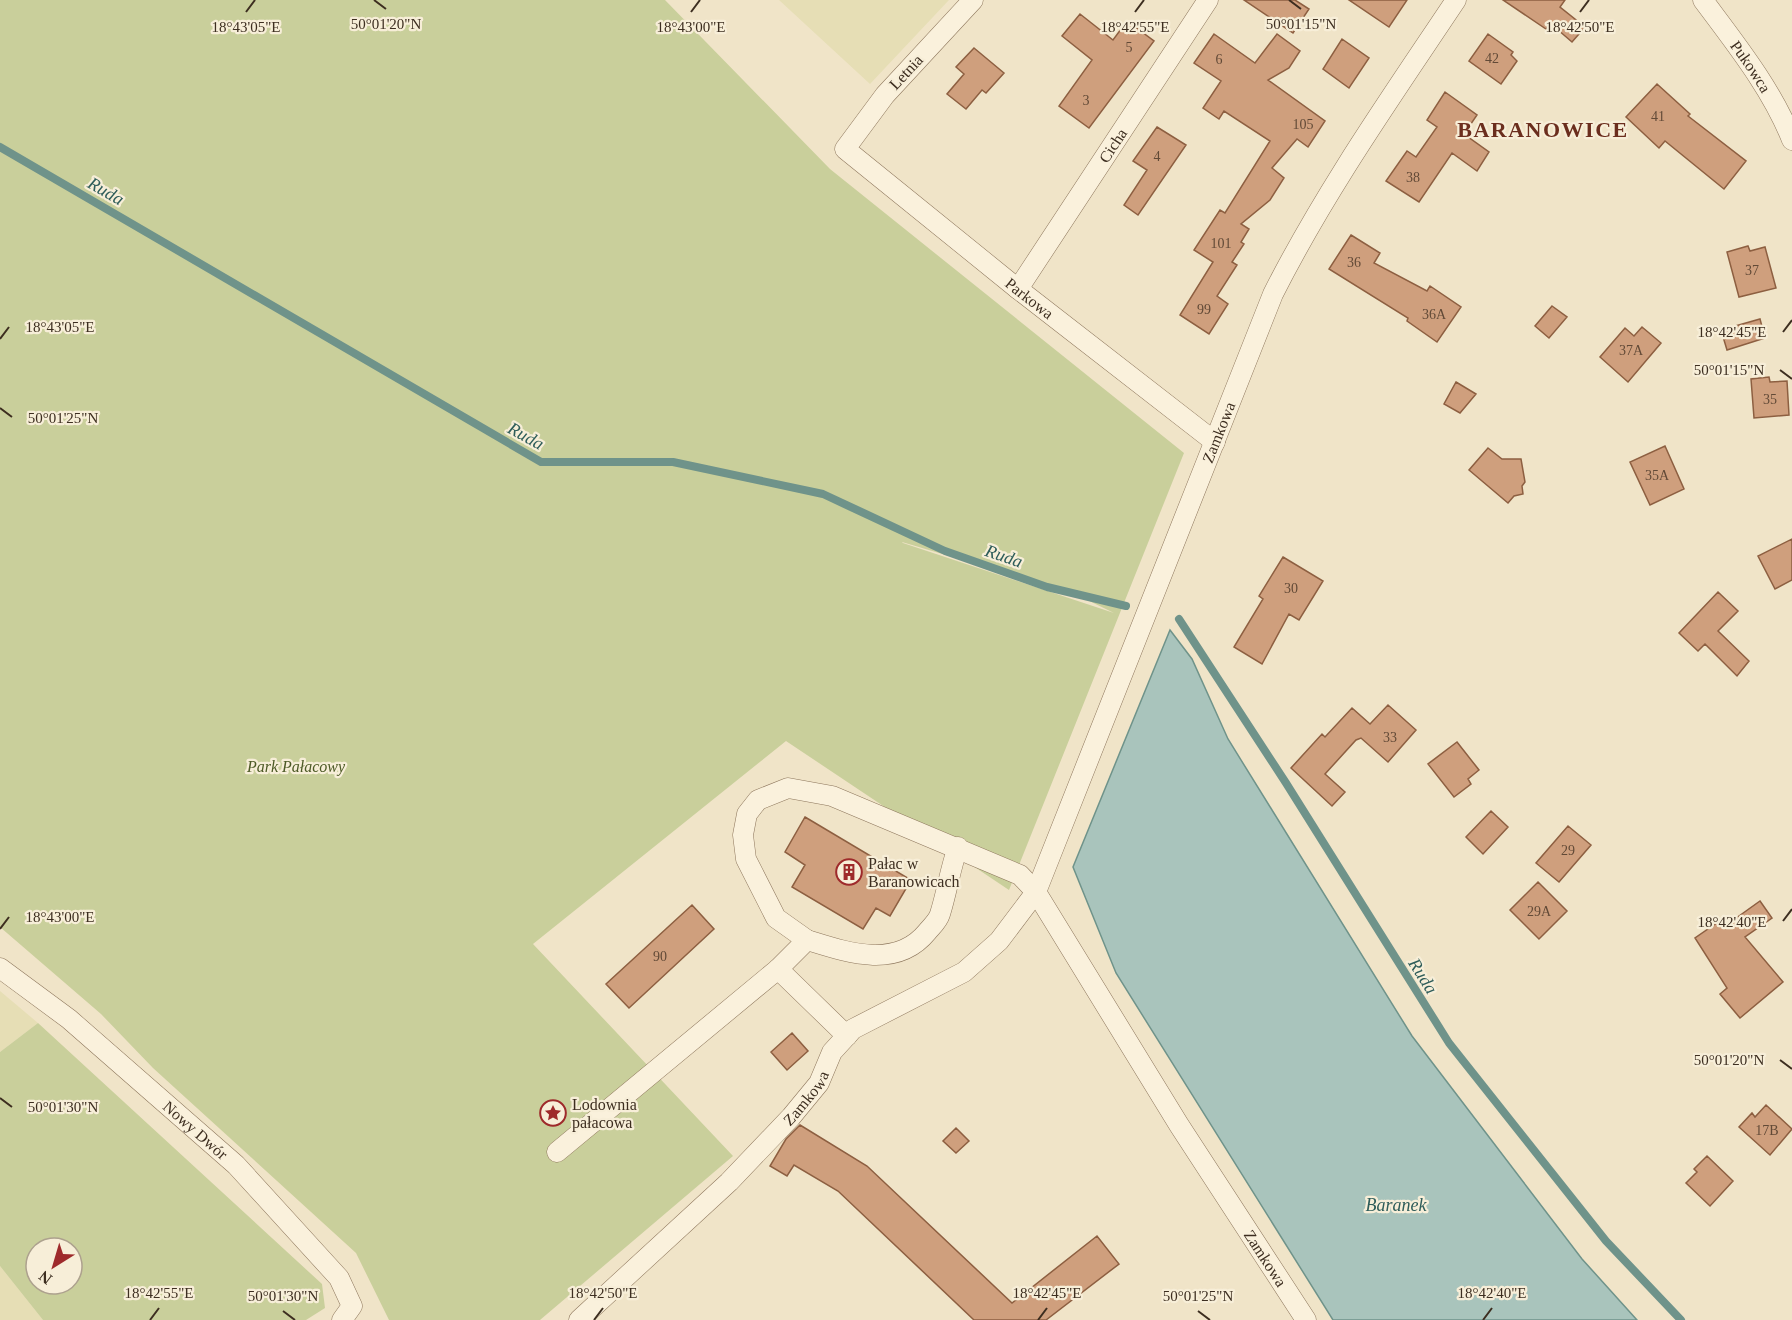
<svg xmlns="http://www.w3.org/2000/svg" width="1792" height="1320" font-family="Georgia,serif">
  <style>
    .farmland { fill: #e6deb5 }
    .green { fill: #c9cf9b; fill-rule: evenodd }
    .water { fill: #a9c4bc; stroke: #6f938a; stroke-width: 1.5 }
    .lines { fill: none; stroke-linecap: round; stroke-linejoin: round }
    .stream { stroke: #6f938a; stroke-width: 8 }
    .building { fill: #cf9f7d; stroke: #8d5f41; stroke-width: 1.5 }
    .street-casing { stroke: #8d765c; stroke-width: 21 }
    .street { stroke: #faf1dc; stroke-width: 20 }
    .ticks { fill: none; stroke: #3d2e20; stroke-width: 2 }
    .labels { text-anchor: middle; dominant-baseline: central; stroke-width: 4.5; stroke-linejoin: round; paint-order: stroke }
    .number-label { font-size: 14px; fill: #624a37 }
    .street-label { font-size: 16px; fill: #3d2e20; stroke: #f7eed8 }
    .park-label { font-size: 16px; font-style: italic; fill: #4d5a26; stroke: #f7eed8 }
    .poi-label { font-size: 16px; fill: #3d2e20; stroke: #f7eed8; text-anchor: start }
    .water-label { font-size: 18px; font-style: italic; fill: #2f5d5a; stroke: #f7eed8 }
    .district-label { font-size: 22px; font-weight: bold; letter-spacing: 1.5px; fill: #6b2e1e; stroke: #f7eed8 }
    .ticks-label { font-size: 15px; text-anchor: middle; fill: #3d2e20; stroke: #f7eed8; stroke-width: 4.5; stroke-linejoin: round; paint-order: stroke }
  </style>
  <rect width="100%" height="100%" fill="#f0e4c8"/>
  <path class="farmland" d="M 779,0 L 949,0 L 870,84 Z
    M 0,991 L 38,1023 L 0,1052 Z
    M 0,1266 L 43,1320 L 0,1320 Z"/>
  <path class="green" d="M 0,0 L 665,0 L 830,169 L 1184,453 L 1009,890 L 786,741 L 533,944 L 733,1156 L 540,1320 L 389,1320 L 356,1253 L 153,1068 L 101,1014 L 0,927 ZM 902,542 L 1073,593 L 1114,613 L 903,543 Z
    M 38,1023 L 322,1284 L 325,1308 L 306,1320 L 43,1320 L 0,1266 L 0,1052 ZM 36,1248 L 72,1248 L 72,1284 L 36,1284 Z"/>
  <path class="water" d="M 1170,630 L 1192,659 L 1228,739 L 1412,1036 L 1582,1259 L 1637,1320 L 1333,1320 L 1116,973 L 1073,867 Z"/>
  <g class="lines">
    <path class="stream" d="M 0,147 L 541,462 L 673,462 L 823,494 L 945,551 L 1047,587 L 1126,606
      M 1179,619 L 1286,783 L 1449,1043 L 1606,1241 L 1681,1320"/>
  </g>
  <path class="building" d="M 1244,0 L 1295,0 L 1309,9 L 1293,33 Z
    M 1349,0 L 1407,0 L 1389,27 Z
    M 1503,0 L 1565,0 L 1560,7 L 1585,27 L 1572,42 L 1550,23 L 1546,29 Z
    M 1080,14 L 1113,40 L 1127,21 L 1154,41 L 1089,128 L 1059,106 L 1092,60 L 1062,36 Z
    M 1214,34 L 1255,63 L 1277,34 L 1300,51 L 1289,68 L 1268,80 L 1325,121 L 1308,147 L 1297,139 L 1272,168 L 1284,178 L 1270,200 L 1241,224 L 1249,229 L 1241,242 L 1244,244 L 1232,262 L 1237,265 L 1217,296 L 1228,304 L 1209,334 L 1180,315 L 1213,262 L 1194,250 L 1220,210 L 1225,213 L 1270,141 L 1224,111 L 1219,119 L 1203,108 L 1221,81 L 1194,63 Z
    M 1488,34 L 1513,52 L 1511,55 L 1517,61 L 1501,84 L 1469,61 Z
    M 1342,39 L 1369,58 L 1349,88 L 1323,69 Z
    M 974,48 L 1004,73 L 986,93 L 982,90 L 966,109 L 947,94 L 964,74 L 956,67 Z
    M 1657,84 L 1690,114 L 1688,116 L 1746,161 L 1724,189 L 1665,141 L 1659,148 L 1626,117 Z
    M 1445,92 L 1477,115 L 1464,134 L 1489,152 L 1477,171 L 1452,153 L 1419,202 L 1386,181 L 1407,151 L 1416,157 L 1437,127 L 1427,120 Z
    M 1157,127 L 1186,145 L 1138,215 L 1124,205 L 1147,170 L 1133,161 Z
    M 1351,235 L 1380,253 L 1374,263 L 1427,291 L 1430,286 L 1461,307 L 1437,342 L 1407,321 L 1408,318 L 1329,269 Z
    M 1748,246 L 1750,251 L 1765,247 L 1776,288 L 1739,297 L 1727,252 Z
    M 1552,306 L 1567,317 L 1549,338 L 1535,326 Z
    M 1760,319 L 1765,338 L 1727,350 L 1721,330 Z
    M 1642,327 L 1661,343 L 1628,382 L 1600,357 L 1625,328 L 1634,336 Z
    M 1769,377 L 1770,382 L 1787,381 L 1789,415 L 1754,418 L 1751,379 Z
    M 1456,382 L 1476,394 L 1460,413 L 1444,404 Z
    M 1665,446 L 1684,489 L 1650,505 L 1630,462 Z
    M 1488,448 L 1502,459 L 1521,459 L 1525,482 L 1522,486 L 1523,494 L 1514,496 L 1508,503 L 1469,470 Z
    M 1792,539 L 1792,580 L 1775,589 L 1758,556 Z
    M 1283,557 L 1323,581 L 1299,620 L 1289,614 L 1262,664 L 1234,647 L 1263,599 L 1259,596 Z
    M 1718,592 L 1738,611 L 1718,631 L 1749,661 L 1737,676 L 1705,644 L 1698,651 L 1679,633 Z
    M 1388,705 L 1416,730 L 1388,762 L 1361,738 L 1356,740 L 1325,774 L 1345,792 L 1332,806 L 1291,768 L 1322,734 L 1325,737 L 1352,708 L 1370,724 Z
    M 1457,742 L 1479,770 L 1468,779 L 1471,784 L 1454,797 L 1428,764 Z
    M 1491,811 L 1508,827 L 1483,854 L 1466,837 Z
    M 805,817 L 911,880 L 890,916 L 876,908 L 863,929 L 792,887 L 805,865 L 785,852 Z
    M 1568,826 L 1591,845 L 1559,882 L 1536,863 Z
    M 1538,882 L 1567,911 L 1539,939 L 1510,910 Z
    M 1760,901 L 1772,918 L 1745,937 L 1783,982 L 1740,1018 L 1720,994 L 1727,988 L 1695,938 L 1721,920 L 1725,926 Z
    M 692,905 L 714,929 L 629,1008 L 606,984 Z
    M 792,1033 L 808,1051 L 787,1070 L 771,1052 Z
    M 1766,1105 L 1792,1129 L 1770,1155 L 1739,1127 L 1752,1113 L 1755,1117 Z
    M 800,1125 L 867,1166 L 1012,1303 L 1097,1236 L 1119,1264 L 1046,1320 L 974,1320 L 838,1191 L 794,1165 L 787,1176 L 770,1166 L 786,1139 Z
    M 956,1128 L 969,1141 L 956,1153 L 943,1141 Z
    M 1707,1156 L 1733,1181 L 1710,1206 L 1686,1183 L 1697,1172 L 1694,1169 Z"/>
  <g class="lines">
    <g class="street-casing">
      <g id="street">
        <path id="s1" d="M 973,0 L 885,95 L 845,149 L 1018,289 L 1215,442"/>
        <path id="s2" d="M 1703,0 C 1735,43 1772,89 1792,140"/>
        <path id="s3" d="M 1018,289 L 1208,0"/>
        <path id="s4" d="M 807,940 L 776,918 L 746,859 L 743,835 L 747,814 L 758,800 L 788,788 L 832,796 L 1020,875 L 1036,892 L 1179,1125 L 1306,1320"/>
        <path id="s5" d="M 0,968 L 69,1019 L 236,1165 L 339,1278 L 352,1306 L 342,1320"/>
        <path d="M 778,969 L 807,940 C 846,952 896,970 927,932 C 931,927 938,921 940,914 C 947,892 950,869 958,847"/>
        <path d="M 557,1152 L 778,969 L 847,1036"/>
        <path id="s6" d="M 579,1320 L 729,1182 L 791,1117 L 819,1083 L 832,1052 L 853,1029 L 964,972 L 999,941 L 1036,892 L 1273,294 C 1325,191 1392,96 1456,0"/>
      </g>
    </g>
    <use href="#street" class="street"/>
  </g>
  <path class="ticks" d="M 374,0 L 386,9M 1289,0 L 1301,9M 246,12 L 255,0M 691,12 L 700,0M 1135,12 L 1144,0M 1580,12 L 1589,0M 1783,332 L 1792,320M 0,339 L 9,327M 1780,370 L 1792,379M 0,408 L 12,417M 1783,921 L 1792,909M 0,929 L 9,917M 1780,1060 L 1792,1069M 0,1098 L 12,1107M 283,1311 L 295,1320M 1198,1311 L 1210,1320M 150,1320 L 159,1308M 594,1320 L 603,1308M 1038,1320 L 1047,1308M 1483,1320 L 1492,1308"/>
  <defs>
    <g id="building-ring" transform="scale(1.35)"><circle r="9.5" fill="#f7eed8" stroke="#9e2a2b" stroke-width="1.5"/><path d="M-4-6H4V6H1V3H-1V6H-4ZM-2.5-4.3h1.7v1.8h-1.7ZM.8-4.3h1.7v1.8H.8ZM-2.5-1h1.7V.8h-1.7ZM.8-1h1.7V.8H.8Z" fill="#9e2a2b"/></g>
    <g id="sight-ring" transform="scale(1.35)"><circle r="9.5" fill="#f7eed8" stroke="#9e2a2b" stroke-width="1.5"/><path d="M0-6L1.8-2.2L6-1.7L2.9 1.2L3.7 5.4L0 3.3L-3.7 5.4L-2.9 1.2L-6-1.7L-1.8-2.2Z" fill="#9e2a2b"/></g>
  </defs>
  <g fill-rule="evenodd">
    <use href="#building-ring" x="849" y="872"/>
    <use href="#sight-ring" x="553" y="1113"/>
  </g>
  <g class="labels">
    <g class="number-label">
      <text x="1129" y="47">5</text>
      <text x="1492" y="58">42</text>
      <text x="1219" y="59">6</text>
      <text x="1086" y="100">3</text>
      <text x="1658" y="116">41</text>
      <text x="1303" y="124">105</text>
      <text x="1157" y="156">4</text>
      <text x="1413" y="177">38</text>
      <text x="1221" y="243">101</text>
      <text x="1354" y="262">36</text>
      <text x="1752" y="270">37</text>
      <text x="1204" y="309">99</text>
      <text x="1434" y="314">36A</text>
      <text x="1631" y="350">37A</text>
      <text x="1770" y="399">35</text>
      <text x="1657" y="475">35A</text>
      <text x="1291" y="588">30</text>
      <text x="1390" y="737">33</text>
      <text x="1568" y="850">29</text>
      <text x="1539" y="911">29A</text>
      <text x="660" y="956">90</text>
      <text x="1767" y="1130">17B</text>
    </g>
    <g class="street-label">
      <text stroke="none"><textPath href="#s2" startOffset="82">Pukowca</textPath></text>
      <text transform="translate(906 72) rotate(-47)">Letnia</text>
      <text stroke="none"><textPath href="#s3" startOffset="172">Cicha</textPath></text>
      <text stroke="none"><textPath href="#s1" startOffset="434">Parkowa</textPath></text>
      <text stroke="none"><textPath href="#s6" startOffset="1130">Zamkowa</textPath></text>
      <text stroke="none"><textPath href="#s6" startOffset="318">Zamkowa</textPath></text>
      <text stroke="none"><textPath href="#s5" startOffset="254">Nowy Dwór</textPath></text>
      <text stroke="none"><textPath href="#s4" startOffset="904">Zamkowa</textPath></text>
    </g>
    <g class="park-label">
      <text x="296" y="766">Park Pałacowy</text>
    </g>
    <g class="poi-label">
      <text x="868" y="863">Pałac w<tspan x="868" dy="18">Baranowicach</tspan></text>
      <text x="572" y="1104">Lodownia<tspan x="572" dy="18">pałacowa</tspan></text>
    </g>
    <g class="water-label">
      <text transform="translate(106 191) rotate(30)">Ruda</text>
      <text transform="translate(526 436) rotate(29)">Ruda</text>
      <text transform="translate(1004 556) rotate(19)">Ruda</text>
      <text transform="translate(1423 976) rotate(58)">Ruda</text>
      <text x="1396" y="1205">Baranek</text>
    </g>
    <g class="district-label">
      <text x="1543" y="129">BARANOWICE</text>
    </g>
  </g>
  <g class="ticks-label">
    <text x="1301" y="29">50°01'15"N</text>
    <text x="386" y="29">50°01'20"N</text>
    <text x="246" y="32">18°43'05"E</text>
    <text x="691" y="32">18°43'00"E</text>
    <text x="1135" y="32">18°42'55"E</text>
    <text x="1580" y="32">18°42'50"E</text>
    <text x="60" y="332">18°43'05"E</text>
    <text x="1732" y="337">18°42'45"E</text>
    <text x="1729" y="375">50°01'15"N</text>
    <text x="63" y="423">50°01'25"N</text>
    <text x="60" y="922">18°43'00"E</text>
    <text x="1732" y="927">18°42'40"E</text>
    <text x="1729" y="1065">50°01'20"N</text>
    <text x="63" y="1112">50°01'30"N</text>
    <text x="159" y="1298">18°42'55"E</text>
    <text x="603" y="1298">18°42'50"E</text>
    <text x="1047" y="1298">18°42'45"E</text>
    <text x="1492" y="1298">18°42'40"E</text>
    <text x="283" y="1301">50°01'30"N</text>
    <text x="1198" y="1301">50°01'25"N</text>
  </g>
  <g transform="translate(54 1266) rotate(217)"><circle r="28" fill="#f7eed8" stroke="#ada18e" stroke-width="1.5"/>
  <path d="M0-4.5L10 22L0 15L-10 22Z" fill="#9e2a2b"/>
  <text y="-9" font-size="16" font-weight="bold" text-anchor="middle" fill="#3d2e20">N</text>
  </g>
</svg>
